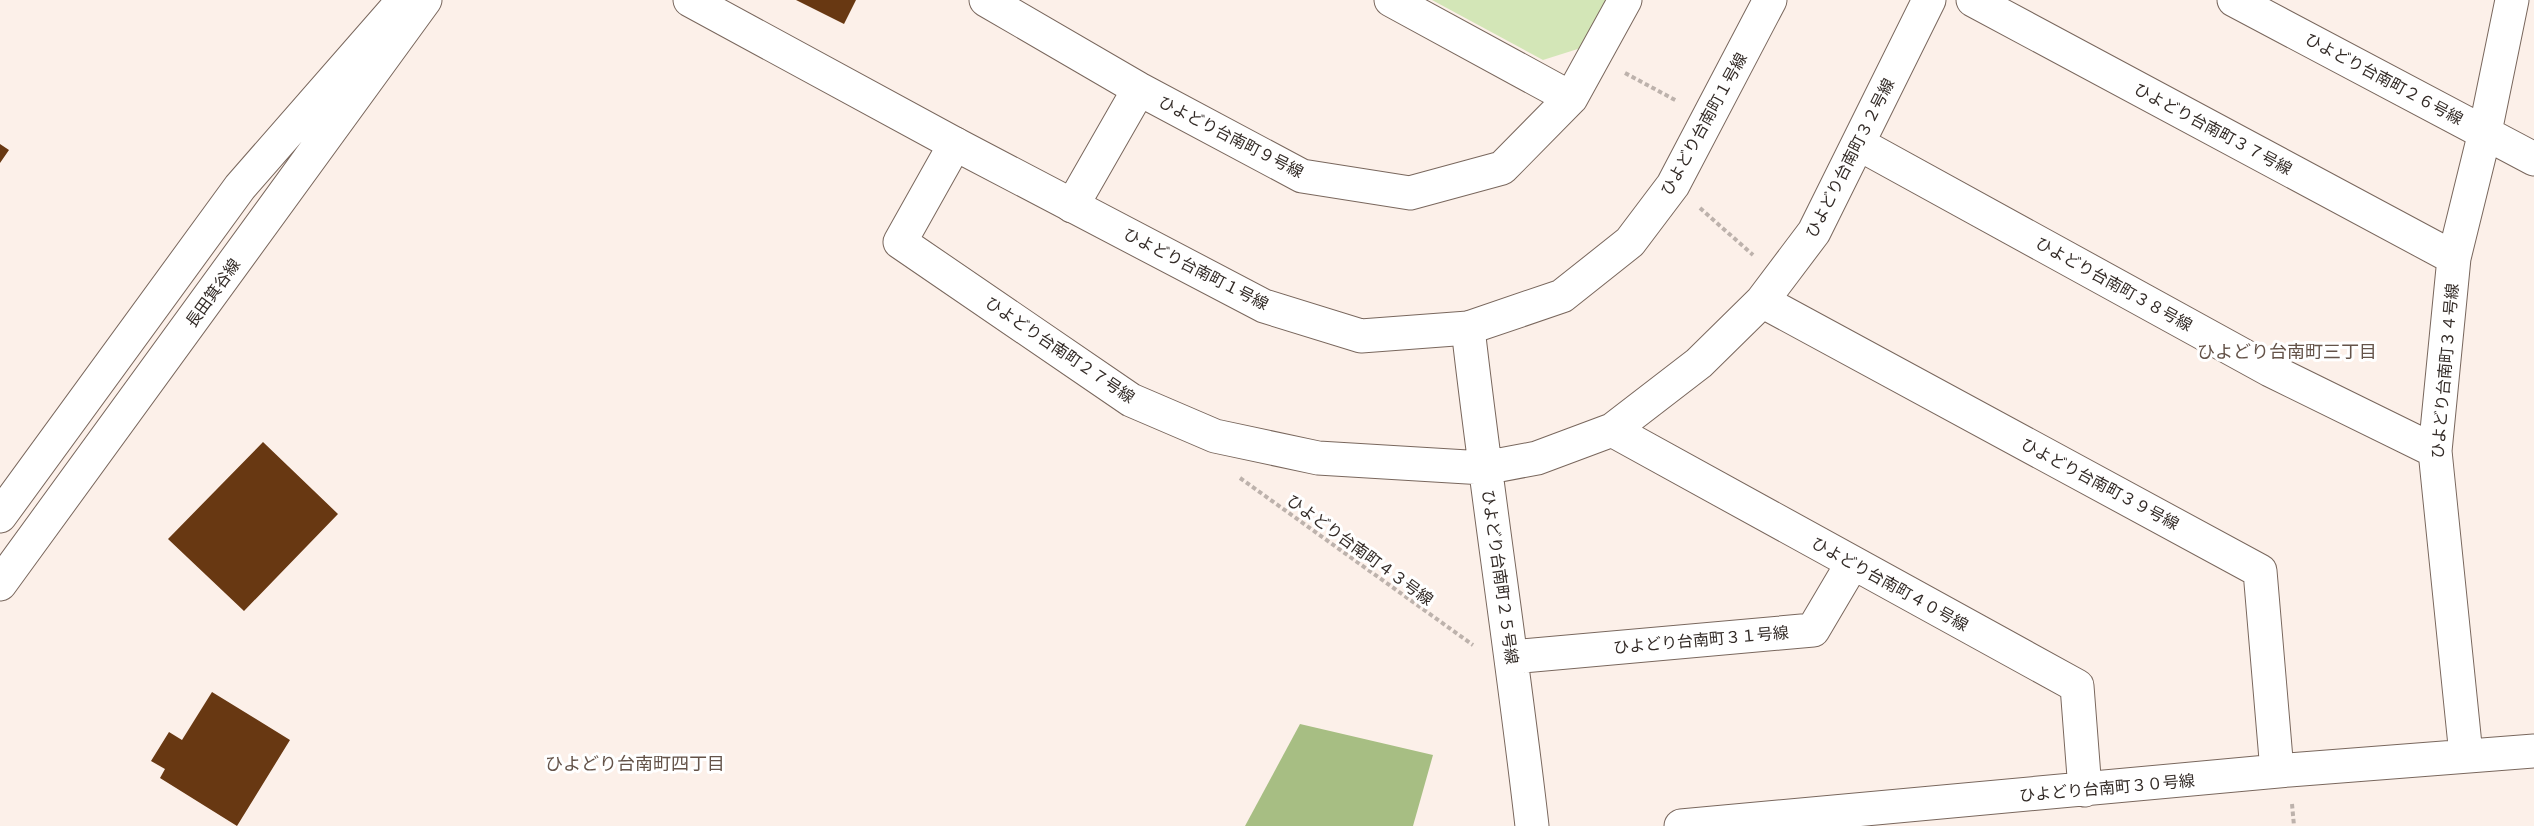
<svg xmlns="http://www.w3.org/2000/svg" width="2534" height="826" font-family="Rubik,'Noto Sans JP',sans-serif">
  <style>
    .green { fill: #d3e6b7 }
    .forest { fill: #a7be83 }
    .building { fill: #683812 }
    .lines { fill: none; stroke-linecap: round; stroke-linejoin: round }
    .minor-casing { stroke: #79675d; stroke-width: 35 }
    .tertiary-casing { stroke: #79675d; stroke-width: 35 }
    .path { stroke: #bdb2ac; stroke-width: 4; stroke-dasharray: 4.5 3; stroke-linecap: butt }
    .minor { stroke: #fff; stroke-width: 33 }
    .tertiary { stroke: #fff; stroke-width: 33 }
    .labels { text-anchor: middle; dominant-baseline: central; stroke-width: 6; stroke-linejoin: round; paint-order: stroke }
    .street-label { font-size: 16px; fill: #332b27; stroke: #fff }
    .neighbourhood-label { font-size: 18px; fill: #645349; stroke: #fff }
  </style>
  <rect width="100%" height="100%" fill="#fcf0e9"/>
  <path class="green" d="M 1432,0 L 1607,0 L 1584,47 L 1543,60 Z"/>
  <path class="forest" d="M 1300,724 L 1433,755 L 1413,826 L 1245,826 Z"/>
  <path class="building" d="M 796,0 L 856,0 L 844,24 Z
    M 0,144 L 9,150 L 0,163 Z
    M 263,442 L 338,514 L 244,611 L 168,539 Z
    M 212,692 L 290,740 L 237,826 L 160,778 L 165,769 L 151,761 L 169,732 L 182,740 Z"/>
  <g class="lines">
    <g class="minor-casing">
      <path id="minor" d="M 986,0 L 1139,89 L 1302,176 L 1410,193 L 1502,168 L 1571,98 L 1625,0
        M 1391,0 L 1571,98
        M 1973,0 L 2454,258
        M 2234,0 L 2534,159
        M 955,144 L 900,242 L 1131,400 L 1215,436 L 1318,458 L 1484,468 L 1537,458 L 1612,430 L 1699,363 L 1762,301 L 1814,232 L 1929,0
        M 1859,144 L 2270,370 L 2435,451
        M 1072,206 L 1139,89
        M 1762,301 L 2260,571 L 2277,771
        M 1468,328 C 1487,495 1513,660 1532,826
        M 1612,430 L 2077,686 L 2085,790
        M 1512,657 L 1813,630 L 1852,564
        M 2466,755 L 2435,451 L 2454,258 L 2485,132 L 2512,0
        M 1681,826 L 2289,770 L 2534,751"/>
    </g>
    <g class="tertiary-casing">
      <path id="tertiary" d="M 690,0 L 955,144 L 1264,306 L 1361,336 L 1468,328 L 1562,296 L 1630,242 L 1673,185 L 1770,0
        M 0,516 L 240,187 L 393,12
        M 0,584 L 425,0"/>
    </g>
    <path class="path" d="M 1625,73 L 1677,101
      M 1700,208 L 1753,255
      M 1240,478 L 1473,645
      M 2292,804 L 2294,826"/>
    <use href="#minor" class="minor"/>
    <use href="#tertiary" class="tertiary"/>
  </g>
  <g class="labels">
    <g class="street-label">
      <text transform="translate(2384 79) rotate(28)">ひよどり台南町２６号線</text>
      <text transform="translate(1704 124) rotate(-61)">ひよどり台南町１号線</text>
      <text transform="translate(2213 129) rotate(28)">ひよどり台南町３７号線</text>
      <text transform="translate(1231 137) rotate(27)">ひよどり台南町９号線</text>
      <text transform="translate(1850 158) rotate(-63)">ひよどり台南町３２号線</text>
      <text transform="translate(1196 269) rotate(27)">ひよどり台南町１号線</text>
      <text transform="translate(2114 284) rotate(29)">ひよどり台南町３８号線</text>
      <text transform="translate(213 293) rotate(-54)">長田箕谷線</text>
      <text transform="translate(1060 350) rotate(34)">ひよどり台南町２７号線</text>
      <text transform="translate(2445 371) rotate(-85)">ひよどり台南町３４号線</text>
      <text transform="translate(2100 484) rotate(28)">ひよどり台南町３９号線</text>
      <text transform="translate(1360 550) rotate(36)">ひよどり台南町４３号線</text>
      <text transform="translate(1500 577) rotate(82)">ひよどり台南町２５号線</text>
      <text transform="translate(1890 584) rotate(29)">ひよどり台南町４０号線</text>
      <text transform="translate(1701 640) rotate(-5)">ひよどり台南町３１号線</text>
      <text transform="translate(2107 788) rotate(-5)">ひよどり台南町３０号線</text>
    </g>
    <g class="neighbourhood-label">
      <text x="2287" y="352">ひよどり台南町三丁目</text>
      <text x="635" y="764">ひよどり台南町四丁目</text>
    </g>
  </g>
</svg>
